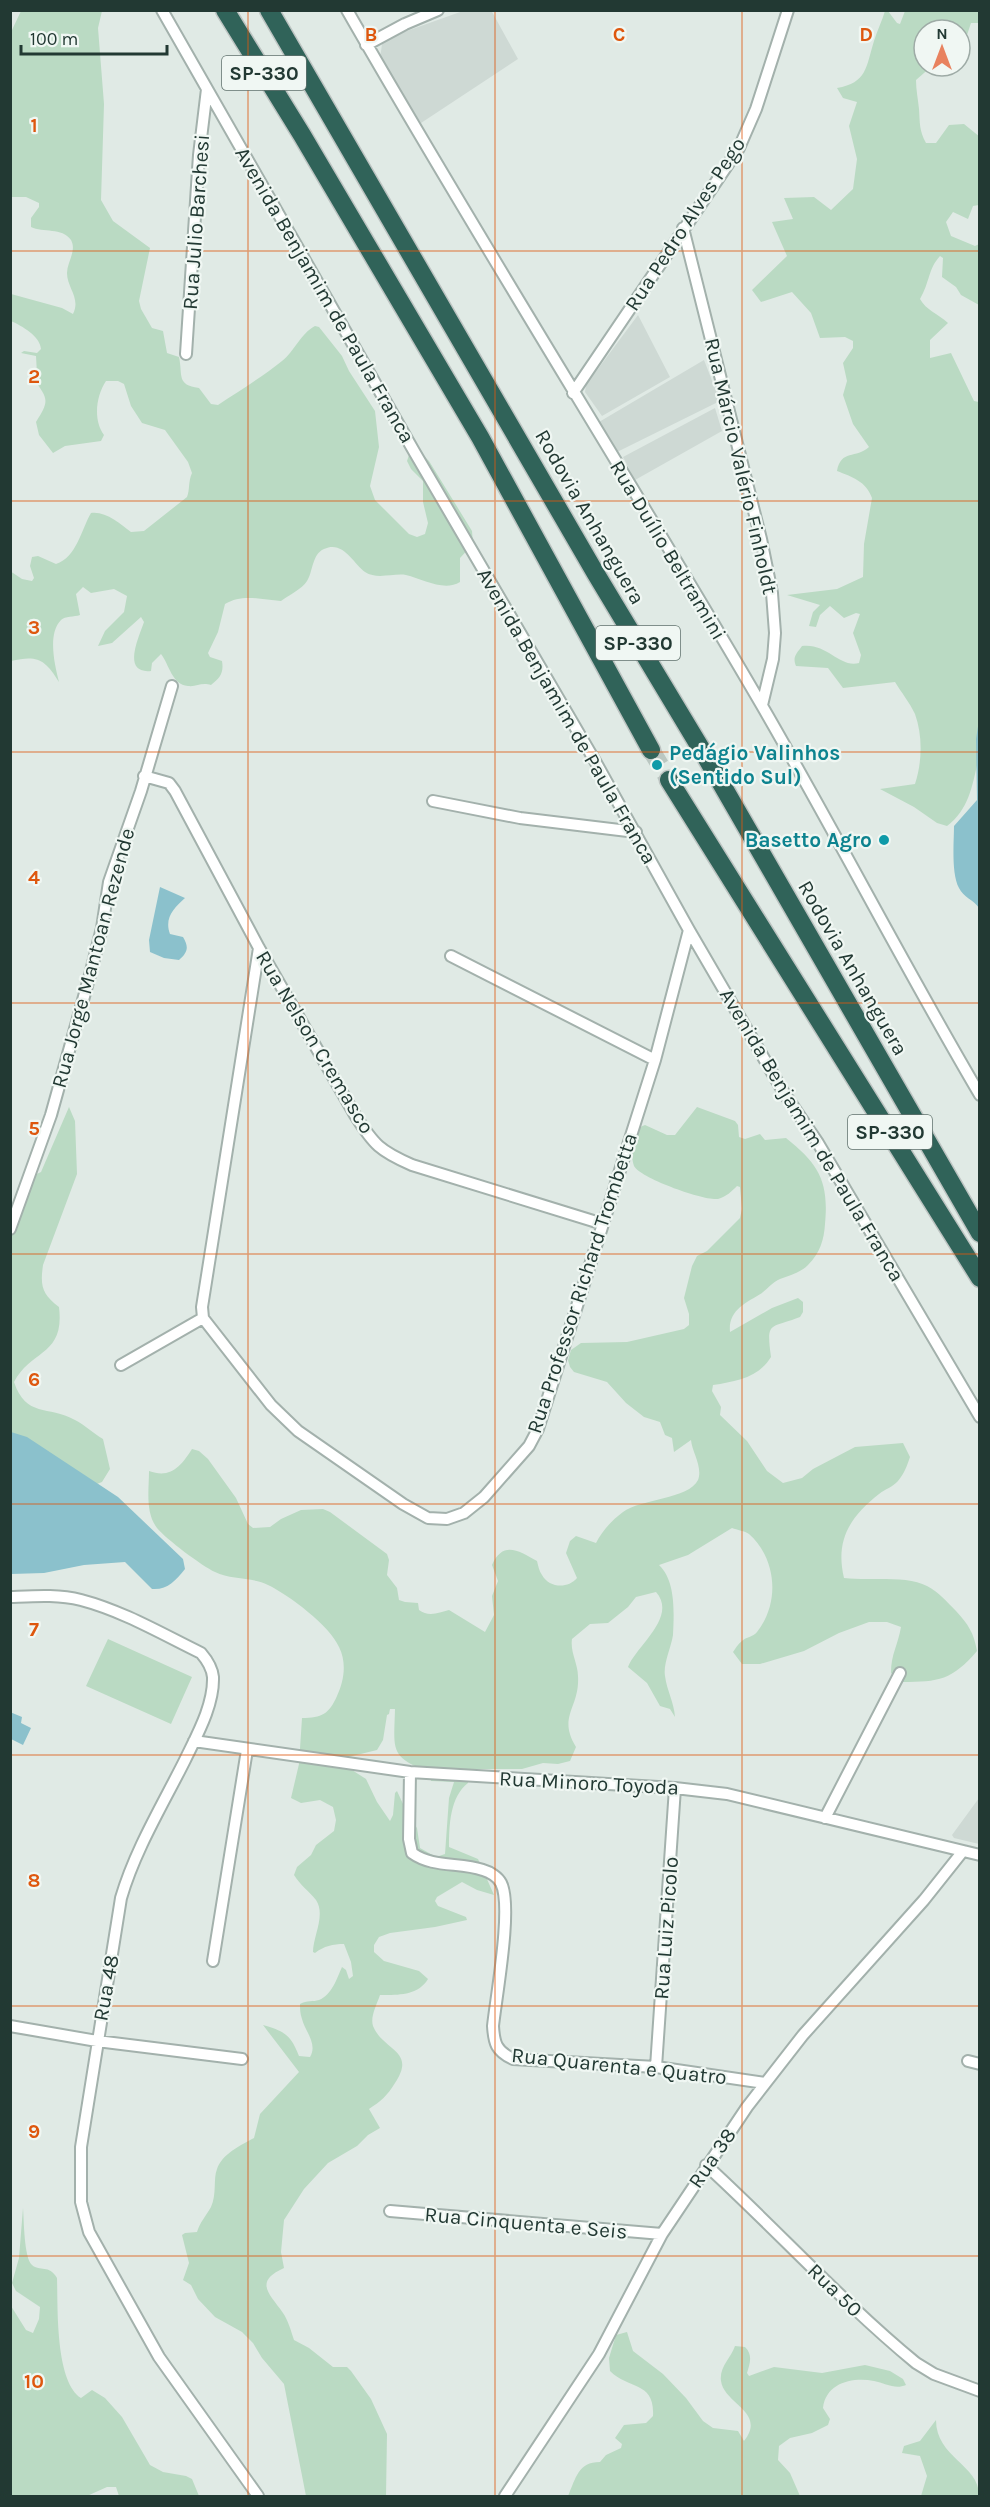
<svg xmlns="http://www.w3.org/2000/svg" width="990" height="2507" font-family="Karla,sans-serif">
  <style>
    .built { fill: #ced9d4 }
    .green { fill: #badac3; fill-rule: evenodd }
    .water { fill: #8bc1cc }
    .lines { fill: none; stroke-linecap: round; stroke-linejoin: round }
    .motorway-tunnel { stroke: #bac7c1; stroke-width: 18; stroke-dasharray: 18 9; stroke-linecap: butt }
    .minor-casing { stroke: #a3b1ac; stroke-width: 14 }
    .motorway-casing { stroke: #bdc4c2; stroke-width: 21 }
    .minor { stroke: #fff; stroke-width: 10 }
    .motorway { stroke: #306359; stroke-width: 18 }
    .grid { fill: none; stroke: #de570e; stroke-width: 1.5; stroke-opacity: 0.55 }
    .culture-dot { fill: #0f9aa8; stroke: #f0f7f3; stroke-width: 2 }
    .labels { text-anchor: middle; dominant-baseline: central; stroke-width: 4.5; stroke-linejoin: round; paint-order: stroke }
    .shield { fill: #f0f7f3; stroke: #60726d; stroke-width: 1.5 }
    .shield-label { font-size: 20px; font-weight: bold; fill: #223933 }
    .street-label { font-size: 21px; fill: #223933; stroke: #f0f7f3 }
    .culture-label { font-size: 21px; font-weight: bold; fill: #0d838f; stroke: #f0f7f3; text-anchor: start }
    .grid-label { font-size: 20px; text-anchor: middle; font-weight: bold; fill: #de570e; stroke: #f0f7f3; stroke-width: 4.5; stroke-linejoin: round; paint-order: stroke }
  </style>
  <rect width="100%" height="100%" fill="#e0eae5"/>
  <path class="built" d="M 491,10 L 518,59 L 421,123 L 380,59 L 382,44 L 390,37 L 463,11 Z
    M 638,315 L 670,377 L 602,416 L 585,392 L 586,385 Z
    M 704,360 L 720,401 L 615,453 L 599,422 Z
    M 715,408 L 722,431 L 635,480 L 623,457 Z
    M 979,1798 L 979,1844 L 954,1838 L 952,1835 Z"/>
  <path class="green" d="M 21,11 L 102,11 L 98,28 L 104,104 L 101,200 L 113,221 L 150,248 L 139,301 L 141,309 L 152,328 L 163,331 L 167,353 L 179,357 C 183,375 176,385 199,388 L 211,404 L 218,405 C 239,391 262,377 282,361 C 294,352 301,333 315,326 L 319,327 L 342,356 L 349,371 L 375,411 L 379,447 L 370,486 L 375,500 L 409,534 L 417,537 L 425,534 L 428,523 L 423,502 L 423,481 L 411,469 L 407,461 L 410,452 L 418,450 L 429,461 L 472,531 L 473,544 L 460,558 L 460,582 C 444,592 423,579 406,575 C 393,573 377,580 365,572 C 353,563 343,540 324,549 C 312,554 313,572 307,581 C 302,589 289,595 281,601 C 261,600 243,593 225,604 L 218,632 L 208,653 L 210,657 L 222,661 C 224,673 220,678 211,685 C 201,682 197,687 188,686 C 172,685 169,664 161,654 L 152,663 L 151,671 C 121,674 139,637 144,622 L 141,617 L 112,643 L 98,646 L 105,631 L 124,612 L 127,596 L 114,589 L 91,593 L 83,587 L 76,594 L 80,615 C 74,617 65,616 61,620 C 47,634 55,666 59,682 C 45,659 37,655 11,661 L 10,571 L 22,579 L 32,581 L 34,578 L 30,566 L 32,557 L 38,556 L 56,564 C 77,557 81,530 91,513 C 106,511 120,524 131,532 L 144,531 L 187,497 C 190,490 188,482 192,473 L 188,462 L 165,430 L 142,423 L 131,406 L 124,384 L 118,381 L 106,381 C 96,396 93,420 104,435 L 101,441 L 65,446 L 53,453 L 39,435 L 36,422 C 50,400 48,399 33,378 L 37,374 L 36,356 L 21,353 L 24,351 L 37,353 L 41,349 C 40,336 22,326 11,321 L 11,294 L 62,308 L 73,314 C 81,298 67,288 67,273 C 67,262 77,251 71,240 C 62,227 43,233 31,227 L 31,218 L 39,207 L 39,203 L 26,197 L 11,197 L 10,56 L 12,30 Z
    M 885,11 L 888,11 L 897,23 L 900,24 L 905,11 L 979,11 L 979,23 L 971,23 L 960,56 L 960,30 L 924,30 L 924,66 L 932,66 L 916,80 C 916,90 918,99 919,109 C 920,123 919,130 926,143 L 936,143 L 949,125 L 964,124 L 980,137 L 979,205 L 973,206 L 968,219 L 953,212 L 946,222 L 951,236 L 975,246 L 979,244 L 979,305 L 961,295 L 956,287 L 942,277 L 943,258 L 940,256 C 928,269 930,282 920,299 C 926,310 938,314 948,323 L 930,340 L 930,358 L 951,353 L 974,401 L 979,402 L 980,484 L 978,486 L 980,501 L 979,756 C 973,782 970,809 947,826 L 937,823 L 914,807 L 880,789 L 915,784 C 922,763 923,736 915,714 C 910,703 901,692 895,682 L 843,688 L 828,668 L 796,666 C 792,657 797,653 802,646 C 828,643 839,668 859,663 L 861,655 L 853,633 L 860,614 L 856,613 L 844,618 L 830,606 L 820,615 L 816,627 L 809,626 L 813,612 L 820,605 L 787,595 L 837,589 L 863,577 L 864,544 L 872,498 C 866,481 852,477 837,471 C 841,449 856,459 869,447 L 853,424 L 843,395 L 847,381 L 843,363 L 853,348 L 853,341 L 845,337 L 820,338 L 811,313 L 792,292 L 761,302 L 752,290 L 787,256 L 772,222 L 793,219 L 784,198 L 814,197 L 831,210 L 853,189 L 857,159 L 849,126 L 857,102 L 843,98 L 837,88 C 867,83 866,67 874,41 C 877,31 882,21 885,11 Z
    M 69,1107 L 75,1121 L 77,1174 L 43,1265 C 40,1286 42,1294 59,1307 C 65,1356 31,1349 14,1382 C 26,1418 48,1405 75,1420 C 85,1425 93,1433 103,1439 L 110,1469 L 102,1482 L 89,1487 L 11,1447 L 12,1207 L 24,1180 L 41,1172 Z
    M 697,1107 L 735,1121 L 738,1125 L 739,1137 L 745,1139 L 760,1134 L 765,1140 L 786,1138 C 819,1164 829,1182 825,1224 C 824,1240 820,1253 808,1265 C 800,1273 790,1275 780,1279 C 773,1282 768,1288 762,1293 C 746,1303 728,1310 730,1332 L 772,1308 L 798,1298 L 803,1302 L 803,1312 L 800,1317 C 770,1329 766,1320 771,1357 C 758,1378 736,1381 713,1385 L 712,1391 L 721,1407 L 720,1415 L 747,1441 L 767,1471 L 783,1483 L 802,1478 L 813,1469 L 855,1447 L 903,1443 L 910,1457 C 907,1466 904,1474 898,1481 C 893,1487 885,1489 879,1494 C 850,1517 835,1540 844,1578 C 869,1581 907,1575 927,1586 C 939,1592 947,1602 956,1611 C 968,1624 974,1633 977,1651 C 952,1680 939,1682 902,1682 L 891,1673 C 891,1654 898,1645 901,1627 L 887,1622 L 869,1622 L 839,1633 L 804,1651 L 760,1664 L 742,1664 L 733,1652 C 735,1649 738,1644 742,1641 C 746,1637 753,1637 757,1632 C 780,1603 777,1559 749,1534 C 745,1531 737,1530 732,1528 L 688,1555 L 659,1565 C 676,1581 674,1613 673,1635 C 671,1648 663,1664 665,1676 C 667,1691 674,1702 675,1717 L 670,1709 L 660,1706 L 647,1683 L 628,1667 C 636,1646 678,1617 656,1592 L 636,1597 L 628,1607 L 608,1623 L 590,1624 L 572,1639 C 570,1652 578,1664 578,1676 C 580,1708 557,1716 576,1747 L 570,1761 L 558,1764 L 543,1763 L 522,1769 L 477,1769 L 469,1774 L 468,1783 C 450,1797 449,1825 449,1847 L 478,1859 L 494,1895 L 477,1890 L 462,1882 L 437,1897 L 435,1901 L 438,1906 L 466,1917 L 467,1920 L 435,1927 L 390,1933 L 379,1937 L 374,1945 L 374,1952 L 384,1961 L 419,1971 L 428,1979 C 418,1996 397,1995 380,1995 C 377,2004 370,2017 373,2026 C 383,2051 417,2050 395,2083 C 387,2096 381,2101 369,2109 L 380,2128 L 368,2135 L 357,2146 L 328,2163 L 304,2189 L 284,2220 L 281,2252 L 284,2268 C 253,2282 270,2294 283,2313 C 288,2320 291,2331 294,2340 L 309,2348 L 333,2367 L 347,2367 L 351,2371 L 371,2399 L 387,2434 L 386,2496 L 306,2496 L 284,2384 L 262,2358 L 253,2343 L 242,2332 L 215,2317 L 198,2299 L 191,2285 L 183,2280 L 189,2263 L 182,2235 L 185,2233 L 197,2232 C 200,2222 206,2216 211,2207 C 217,2194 213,2179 217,2169 C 222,2154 241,2145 254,2138 L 260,2114 L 299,2072 L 263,2025 C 284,2031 291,2035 299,2056 L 310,2057 C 318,2044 305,2031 302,2019 C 300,2014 300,2008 300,2004 C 307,2000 313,2002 319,2000 C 332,1995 337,1978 342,1967 L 346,1970 L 349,1979 L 353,1976 L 351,1962 L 344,1944 C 333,1944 324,1946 315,1953 L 313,1952 C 313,1936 326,1915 316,1900 C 309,1891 300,1885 294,1875 L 297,1867 L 311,1855 L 316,1845 L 334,1831 L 336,1820 L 333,1807 L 320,1800 L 301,1803 L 291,1798 L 299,1764 L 302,1718 C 322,1718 329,1714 337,1696 C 344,1681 347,1663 339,1647 C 330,1626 289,1595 268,1585 C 253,1577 231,1580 215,1572 C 202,1566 166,1539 157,1528 C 145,1512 149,1490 149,1471 C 171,1479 181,1466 192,1449 L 199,1451 L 208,1459 L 236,1498 L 248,1524 L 253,1528 L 270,1527 L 281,1519 L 301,1510 L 323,1509 L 330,1512 L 387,1554 L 389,1560 L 387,1575 L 397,1588 L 399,1600 L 405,1602 L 418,1603 L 419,1610 C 428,1617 439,1613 449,1610 L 485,1632 L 494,1615 L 492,1596 L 498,1581 L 492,1565 C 503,1540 519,1551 537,1561 C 538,1565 539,1571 542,1575 C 549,1588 568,1589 577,1578 L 566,1553 L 570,1541 L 576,1536 L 596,1543 C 602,1531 612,1520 623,1512 C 640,1499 689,1499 698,1480 C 703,1467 692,1452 691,1440 L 674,1452 L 672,1438 L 665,1435 L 660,1422 L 644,1417 L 626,1403 L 607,1382 L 574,1372 L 570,1367 L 568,1360 L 571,1350 L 581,1343 L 627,1342 L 684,1329 L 689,1325 L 689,1314 L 684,1298 L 692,1266 L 697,1256 L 707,1251 L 740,1218 L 742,1209 L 740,1187 L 737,1186 C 732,1191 726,1197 718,1199 C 704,1201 640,1178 634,1166 C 631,1157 632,1147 634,1138 C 635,1132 638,1127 645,1125 L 667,1135 L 675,1135 ZM 390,1709 L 395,1709 C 394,1750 389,1757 430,1772 L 431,1781 L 454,1782 L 449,1798 L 445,1854 L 436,1857 L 420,1848 L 417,1828 L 410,1819 L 397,1791 L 395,1793 L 393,1815 L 390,1821 L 377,1802 L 366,1779 L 341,1763 L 340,1759 L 377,1750 L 383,1740 L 387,1715 L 389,1714 Z
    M 108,1639 L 192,1677 L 171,1724 L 86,1686 Z
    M 23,2208 C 24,2220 24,2258 32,2265 C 40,2272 49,2264 57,2278 C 58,2307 55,2381 81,2398 L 92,2390 L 105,2398 L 122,2417 L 150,2465 L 163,2472 L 186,2476 L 192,2479 L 199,2496 L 119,2496 L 116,2487 L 107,2487 L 87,2496 L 11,2496 L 11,2306 L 26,2330 L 33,2333 L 39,2319 L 40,2307 L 16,2291 L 12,2283 L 19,2258 Z
    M 627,2332 L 633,2351 L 663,2374 L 686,2398 L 703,2421 L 713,2428 L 738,2431 L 744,2441 C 767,2412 724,2404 721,2381 C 719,2367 731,2358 735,2346 L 745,2347 C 753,2355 750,2363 747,2373 L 749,2376 L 774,2367 L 822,2373 L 865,2365 L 890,2371 L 903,2379 L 906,2385 C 895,2390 885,2383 874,2381 C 852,2377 826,2383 823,2408 L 830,2419 L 828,2425 L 812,2433 L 790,2438 L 779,2446 L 778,2460 L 790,2473 L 800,2496 L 568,2496 C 576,2478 578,2462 600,2462 L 606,2455 L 621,2448 L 622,2444 L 615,2438 L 624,2425 L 646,2423 L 653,2416 C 655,2381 629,2390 610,2371 L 609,2358 L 616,2335 Z
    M 936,2420 C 936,2458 980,2465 979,2496 L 921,2496 L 927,2476 L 920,2456 L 902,2453 L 904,2446 L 920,2441 Z"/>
  <path class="water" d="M 979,720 L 980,908 L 979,908 C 974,900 963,897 959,888 C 951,873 954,842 954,826 L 977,800 L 976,739 Z
    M 160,887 L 185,898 C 174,908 164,918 170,934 L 183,937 C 189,947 188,952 179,960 L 164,958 L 150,952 L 149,940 Z
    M 11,1432 L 27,1437 L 118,1497 L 183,1559 L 185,1569 C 175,1581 168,1590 152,1589 L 125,1562 L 84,1565 L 44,1573 L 11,1574 Z
    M 10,1712 L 22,1717 L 21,1723 L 31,1728 L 23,1745 L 11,1739 Z"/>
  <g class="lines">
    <path class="motorway-tunnel" d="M 651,750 L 669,780"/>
    <g class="minor-casing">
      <path id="minor" d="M 162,10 L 415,453 L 595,761 L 689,930 L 784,1093 L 818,1143 L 980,1417
        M 347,10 C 481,244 625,471 761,704 C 836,833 904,966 980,1095
        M 366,45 L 405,24 L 438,10
        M 683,228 L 761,539 L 772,593 L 775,633 L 773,659 L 762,705
        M 186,354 L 199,155 L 207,89
        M 573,393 L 739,148 L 756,109 L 788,10
        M 144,776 L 169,783 L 175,791 L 259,948 L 355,1115 C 374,1145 380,1151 412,1165 L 603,1224
        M 433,801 L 520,818 L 636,832
        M 259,948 L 202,1307 L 203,1318 L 271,1405 L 298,1431 L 403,1504 L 428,1518 L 447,1519 L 464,1513 L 484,1497 L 529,1446 L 538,1429 L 655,1060 L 689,930
        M 451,956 L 655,1060
        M 10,1229 L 51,1115 L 90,975 L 102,928 L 109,882 L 141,791 L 172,686
        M 121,1365 L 203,1318
        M 10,1597 C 34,1596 58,1594 81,1600 C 123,1611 162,1634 201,1653 C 207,1660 212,1667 213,1677 C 214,1705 197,1735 185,1760 C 163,1804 135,1850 121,1898 L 81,2147 L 81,2202 L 89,2232 L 159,2357 L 258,2496
        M 194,1741 L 410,1772 L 675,1788 L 727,1794 L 980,1855
        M 410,1772 L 409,1839 L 412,1853 C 433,1868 459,1862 483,1870 C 490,1872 498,1877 501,1883 C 513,1906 496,1997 493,2026 C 494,2043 496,2051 513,2059 L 656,2067 L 765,2083
        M 825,1818 L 900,1673
        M 213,1961 L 247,1750
        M 10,2026 L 97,2041 L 242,2059
        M 968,2061 L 980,2064
        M 656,2067 L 675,1788
        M 706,2165 C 777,2230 842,2302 916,2363 L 934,2374 L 980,2391
        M 390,2211 L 662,2234
        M 505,2496 L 599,2354 L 662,2234 L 747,2107 L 803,2035 L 924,1900 L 963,1851"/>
    </g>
    <g class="motorway-casing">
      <path id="motorway" d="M 225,10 L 302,135 L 480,437 L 651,750
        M 269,10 L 596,574 L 706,757 L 980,1233
        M 669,780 L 980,1278"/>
    </g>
    <use href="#minor" class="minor"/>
    <use href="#motorway" class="motorway"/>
  </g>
  <path class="grid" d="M 248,10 L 248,2496M 495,10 L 495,2496M 742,10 L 742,2496M 10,251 L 980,251M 10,501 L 980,501M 10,752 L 980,752M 10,1003 L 980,1003M 10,1254 L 980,1254M 10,1504 L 980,1504M 10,1755 L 980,1755M 10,2006 L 980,2006M 10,2256 L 980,2256"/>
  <g class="culture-dot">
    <circle cx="657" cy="765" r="6"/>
    <circle cx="884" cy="840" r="6"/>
  </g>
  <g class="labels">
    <g class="shield">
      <rect x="222" y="56" width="84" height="34" rx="4.5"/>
      <rect x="596" y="626" width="84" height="34" rx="4.5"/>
      <rect x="848" y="1115" width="84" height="34" rx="4.5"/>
    </g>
    <g class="shield-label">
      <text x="264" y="73">SP-330</text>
      <text x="638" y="643">SP-330</text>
      <text x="890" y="1132">SP-330</text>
    </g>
    <g class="street-label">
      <text transform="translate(196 222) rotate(-86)">Rua Julio Barchesi</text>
      <text transform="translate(685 224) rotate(-57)">Rua Pedro Alves Pego</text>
      <text transform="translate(325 295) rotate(60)">Avenida Benjamim de Paula Franca</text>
      <text transform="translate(741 466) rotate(77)">Rua Márcio Valério Finholdt</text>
      <text transform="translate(590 517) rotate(60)">Rodovia Anhanguera</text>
      <text transform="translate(668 550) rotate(59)">Rua Duílio Beltramini</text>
      <text transform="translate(567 716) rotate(60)">Avenida Benjamim de Paula Franca</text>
      <text transform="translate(93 958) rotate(-75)">Rua Jorge Mantoan Rezende</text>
      <text transform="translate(853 968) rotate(60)">Rodovia Anhanguera</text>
      <text transform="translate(315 1042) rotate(59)">Rua Nelson Cremasco</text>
      <text transform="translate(812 1135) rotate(59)">Avenida Benjamim de Paula Franca</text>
      <text transform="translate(582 1283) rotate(-72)">Rua Professor Richard Trombetta</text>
      <text transform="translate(589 1783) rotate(3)">Rua Minoro Toyoda</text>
      <text transform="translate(666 1928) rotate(-86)">Rua Luiz Picolo</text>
      <text transform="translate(106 1988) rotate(-80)">Rua 48</text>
      <text transform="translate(619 2066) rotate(6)">Rua Quarenta e Quatro</text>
      <text transform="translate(712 2158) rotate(-56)">Rua 38</text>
      <text transform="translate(526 2223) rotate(5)">Rua Cinquenta e Seis</text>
      <text transform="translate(835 2290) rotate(44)">Rua 50</text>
    </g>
    <g class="culture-label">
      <text x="669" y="753">Pedágio Valinhos<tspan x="669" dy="24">(Sentido Sul)</tspan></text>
      <text x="872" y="840" text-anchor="end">Basetto Agro</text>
    </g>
  </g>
  <g class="grid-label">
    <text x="371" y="41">B</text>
    <text x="619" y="41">C</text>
    <text x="866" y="41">D</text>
    <text x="34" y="132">1</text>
    <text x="34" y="383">2</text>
    <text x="34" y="634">3</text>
    <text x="34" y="884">4</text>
    <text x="34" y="1135">5</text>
    <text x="34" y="1386">6</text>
    <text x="34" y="1636">7</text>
    <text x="34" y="1887">8</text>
    <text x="34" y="2138">9</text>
    <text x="34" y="2388">10</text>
  </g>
  <rect width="990" height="2507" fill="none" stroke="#223933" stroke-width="24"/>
  <g transform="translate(942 48)"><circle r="28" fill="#f0f7f3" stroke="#9eaba6" stroke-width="1.5"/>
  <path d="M0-4.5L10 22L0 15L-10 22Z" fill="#e8825f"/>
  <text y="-9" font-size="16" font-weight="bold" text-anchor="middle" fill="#223933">N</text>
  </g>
  <path d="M21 45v9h146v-9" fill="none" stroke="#223933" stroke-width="3"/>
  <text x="30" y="45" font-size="18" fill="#223933" stroke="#f0f7f3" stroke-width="4.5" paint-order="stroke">100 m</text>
</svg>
